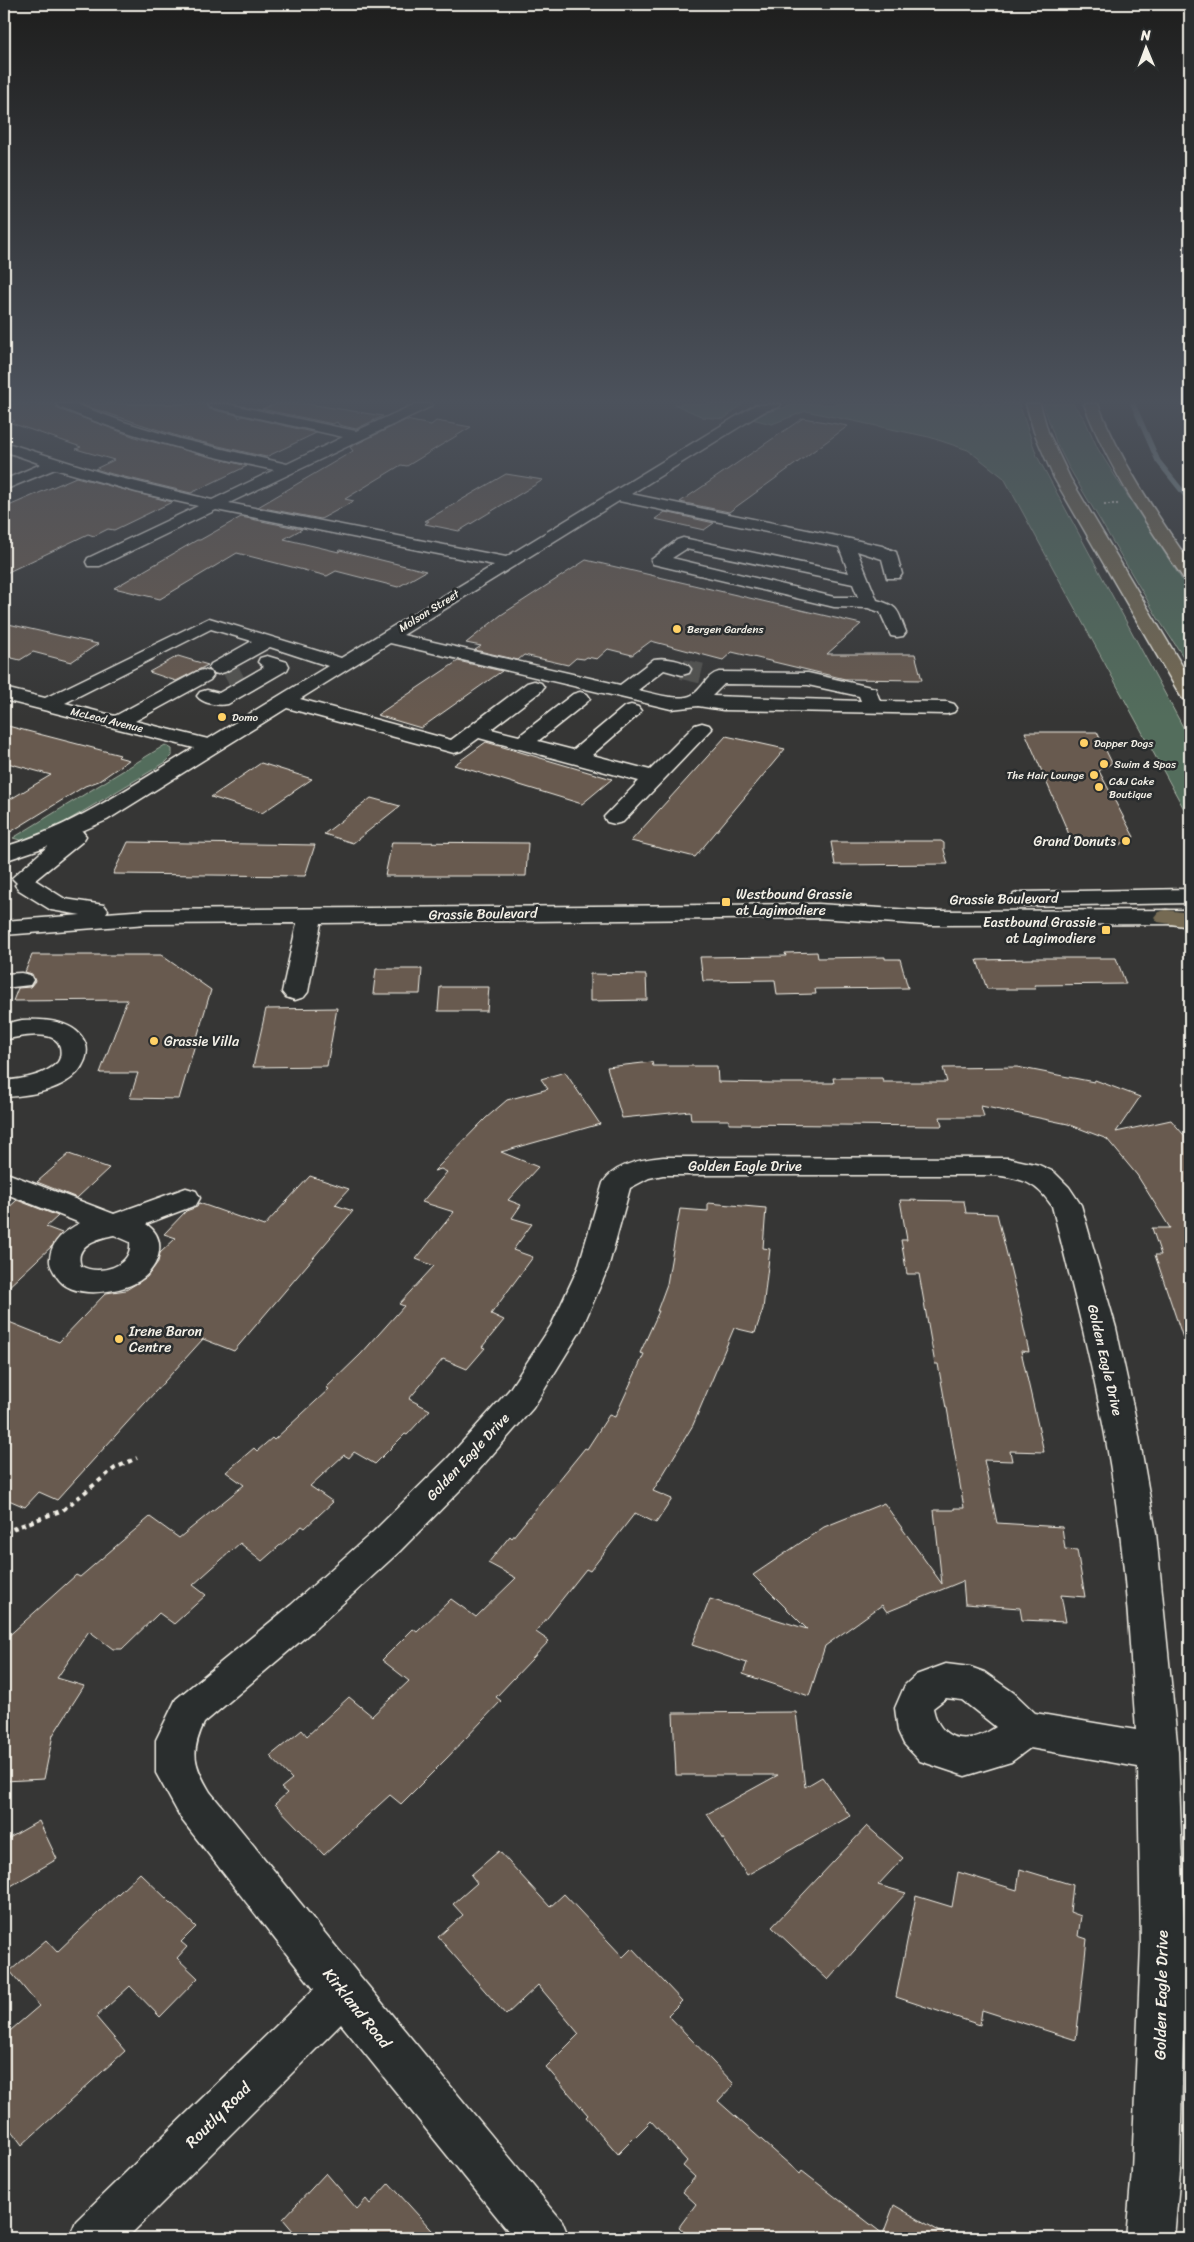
<svg xmlns="http://www.w3.org/2000/svg" width="1194" height="2242" font-family="Sriracha,sans-serif">
  <style>
    .green { fill: #536d5c; stroke: #a4afa2 }
    .lines { fill: none; stroke-linecap: round; stroke-linejoin: round }
    .stream { stroke: #8d9d9e; stroke-width: 5 }
    .building { fill: #685a4f; stroke: #f4f1e8 }
    .minor-tunnel { stroke: #525250; stroke-width: 20; stroke-dasharray: 20 10; stroke-linecap: butt }
    .minor-casing { stroke: #f4f1e8; stroke-width: 3 }
    .major-casing { stroke: #f4f1e8; stroke-width: 3 }
    .path-far1 { stroke: #f4f1e8; stroke-width: 2; stroke-dasharray: 2 2; stroke-linecap: butt }
    .path { stroke: #f4f1e8; stroke-width: 4; stroke-dasharray: 4.5 4.5; stroke-linecap: butt }
    .minor { fill: #2a2d2e; fill-rule: evenodd }
    .major { fill: #746b52; fill-rule: evenodd }
    .poi-dot { fill: #ffd166; stroke: #2a2d2e; stroke-width: 2 }
    .labels { text-anchor: middle; dominant-baseline: central; stroke-width: 5; stroke-linejoin: round; paint-order: stroke }
    .far-street-label { font-size: 11px; fill: #f4f1e8; stroke: #2a2d2e }
    .far-poi-label { font-size: 11px; fill: #f4f1e8; stroke: #2a2d2e; text-anchor: start }
    .poi-label { font-size: 14px; fill: #f4f1e8; stroke: #2a2d2e; text-anchor: start }
    .street-label { font-size: 14px; fill: #f4f1e8; stroke: #2a2d2e }
    .near-street-label { font-size: 16px; fill: #f4f1e8; stroke: #2a2d2e }
  </style>
  <rect width="100%" height="100%" fill="#363635"/>
  <filter id="ink" filterUnits="userSpaceOnUse"><feTurbulence type="fractalNoise" baseFrequency=".02" numOctaves="2"/><feDisplacementMap in="SourceGraphic" scale="10" xChannelSelector="R" yChannelSelector="G"/><feConvolveMatrix kernelMatrix="1 2 1 2 8 2 1 2 1" color-interpolation-filters="sRGB"/></filter>
  <g filter="url(#ink)">
    <path class="green" d="M 674,404 L 742,404 L 724,419 L 703,417 Z
      M 798,404 L 1019,404 L 1037,456 L 1190,740 L 1190,820 L 1004,478 L 968,450 L 929,437 L 806,411 L 772,424 L 752,419 L 767,412 Z
      M 1043,404 L 1073,404 L 1084,418 L 1098,449 L 1127,495 L 1190,592 L 1190,667 L 1159,620 L 1068,466 L 1056,442 Z
      M 165,745 L 172,749 L 172,756 L 166,762 L 30,843 L 13,838 Z"/>
    <g class="lines">
      <path class="stream" d="M 1133,404 L 1158,461 L 1190,501"/>
    </g>
    <path class="building" d="M 4,404 L 55,404 L 58,409 L 138,438 L 247,466 L 191,493 L 112,474 L 95,469 L 114,460 L 76,449 L 81,447 L 8,422 L 15,421 L 4,415 Z
      M 79,404 L 205,404 L 209,409 L 238,415 L 239,418 L 243,416 L 316,433 L 266,457 L 180,437 Z
      M 276,404 L 309,404 L 383,416 L 356,429 L 339,425 L 337,422 L 333,424 L 262,409 Z
      M 803,418 L 848,426 L 729,512 L 680,502 Z
      M 406,420 L 431,425 L 436,421 L 471,427 L 407,466 L 401,465 L 345,499 L 354,501 L 321,519 L 258,507 L 353,451 L 350,447 Z
      M 506,474 L 543,480 L 459,531 L 425,524 L 429,521 L 425,521 Z
      M 76,477 L 172,502 L 114,530 L 108,529 L 94,536 L 88,534 L 4,574 L 4,508 Z
      M 665,512 L 714,523 L 704,530 L 655,519 Z
      M 241,517 L 302,529 L 284,539 L 339,552 L 340,550 L 426,571 L 398,587 L 336,571 L 327,576 L 237,553 L 160,599 L 114,588 L 197,540 L 200,540 Z
      M 586,560 L 861,624 L 827,654 L 915,654 L 922,680 L 845,679 L 732,652 L 723,660 L 651,641 L 632,655 L 608,649 L 597,659 L 587,657 L 584,659 L 576,658 L 568,665 L 524,655 L 518,660 L 475,650 L 481,646 L 466,643 L 501,615 Z
      M 4,623 L 61,636 L 98,644 L 71,662 L 33,652 L 20,660 L 4,656 Z
      M 178,656 L 208,665 L 176,681 L 149,672 Z
      M 458,661 L 502,671 L 421,728 L 377,715 Z
      M 4,725 L 120,755 L 118,757 L 129,760 L 99,781 L 85,786 L 4,836 L 4,803 L 51,775 L 4,762 Z
      M 1025,732 L 1097,732 L 1112,763 L 1099,771 L 1134,837 L 1117,846 L 1074,846 Z
      M 726,736 L 785,749 L 695,857 L 631,841 Z
      M 486,742 L 612,779 L 582,804 L 454,765 Z
      M 261,763 L 312,779 L 262,813 L 211,797 Z
      M 371,798 L 400,806 L 353,843 L 324,834 Z
      M 903,841 L 941,841 L 944,843 L 944,850 L 948,864 L 835,865 L 831,842 L 904,842 Z
      M 128,842 L 315,845 L 305,876 L 113,874 Z
      M 392,842 L 528,843 L 526,876 L 385,876 Z
      M 817,952 L 818,958 L 885,957 L 885,959 L 900,959 L 908,988 L 815,989 L 816,994 L 777,995 L 775,980 L 703,981 L 700,957 L 786,956 L 785,953 Z
      M 32,955 L 161,955 L 211,990 L 179,1099 L 130,1098 L 138,1073 L 100,1073 L 127,1000 L 13,1001 L 18,988 L 30,987 L 35,981 L 32,974 L 25,972 Z
      M 1033,958 L 1116,958 L 1126,984 L 1034,985 L 1036,989 L 987,989 L 977,960 L 1033,959 Z
      M 376,969 L 422,969 L 420,994 L 373,994 Z
      M 590,974 L 646,975 L 647,1000 L 590,1001 Z
      M 440,987 L 489,987 L 487,1011 L 438,1011 Z
      M 337,1008 L 327,1066 L 253,1067 L 266,1009 Z
      M 652,1062 L 653,1066 L 717,1066 L 718,1082 L 775,1083 L 834,1083 L 833,1078 L 882,1078 L 883,1082 L 947,1082 L 943,1068 L 1017,1067 L 1094,1082 L 1095,1080 L 1140,1097 L 1116,1132 L 1171,1120 L 1190,1142 L 1190,1346 L 1186,1347 L 1155,1255 L 1161,1255 L 1152,1228 L 1170,1228 L 1137,1175 L 1107,1139 L 1068,1124 L 981,1106 L 984,1117 L 940,1117 L 942,1126 L 729,1124 L 729,1120 L 691,1120 L 690,1111 L 622,1118 L 607,1067 Z
      M 565,1072 L 600,1124 L 501,1152 L 538,1167 L 508,1200 L 521,1205 L 512,1218 L 532,1224 L 513,1250 L 533,1257 L 491,1314 L 504,1320 L 482,1347 L 485,1348 L 467,1369 L 443,1359 L 409,1399 L 430,1410 L 407,1435 L 405,1434 L 375,1464 L 354,1452 L 349,1458 L 344,1455 L 310,1486 L 333,1502 L 305,1528 L 302,1526 L 262,1561 L 240,1543 L 193,1585 L 206,1595 L 174,1624 L 159,1613 L 122,1649 L 113,1649 L 89,1631 L 57,1678 L 84,1686 L 53,1735 L 44,1779 L 4,1781 L 4,1640 L 76,1575 L 80,1577 L 150,1517 L 179,1538 L 244,1485 L 226,1472 L 254,1448 L 257,1451 L 272,1438 L 274,1440 L 329,1389 L 326,1388 L 361,1354 L 404,1306 L 399,1304 L 434,1266 L 416,1259 L 454,1212 L 422,1202 L 447,1172 L 441,1169 L 434,1171 L 486,1118 L 507,1100 L 548,1089 L 541,1079 Z
      M 69,1154 L 109,1168 L 77,1198 L 37,1182 Z
      M 310,1176 L 349,1189 L 335,1205 L 353,1211 L 234,1351 L 203,1339 L 57,1500 L 39,1492 L 25,1507 L 4,1498 L 4,1320 L 59,1342 L 106,1293 L 126,1290 L 147,1277 L 158,1262 L 160,1253 L 176,1238 L 164,1234 L 186,1211 L 197,1207 L 199,1203 L 264,1226 Z
      M 17,1200 L 58,1216 L 46,1227 L 62,1233 L 52,1246 L 4,1291 L 4,1212 Z
      M 900,1200 L 964,1201 L 966,1213 L 997,1214 L 1023,1320 L 1022,1320 L 1029,1352 L 1021,1351 L 1044,1452 L 1010,1451 L 1012,1461 L 984,1460 L 997,1523 L 1062,1527 L 1065,1549 L 1077,1550 L 1085,1597 L 1061,1595 L 1066,1622 L 1022,1620 L 1020,1608 L 965,1604 L 963,1581 L 887,1612 L 882,1605 L 825,1646 L 809,1696 L 743,1674 L 747,1663 L 692,1645 L 710,1599 L 807,1629 L 753,1575 L 824,1527 L 884,1503 L 942,1584 L 934,1510 L 954,1510 L 954,1508 L 964,1508 L 947,1408 L 946,1408 L 938,1364 L 935,1364 L 919,1274 L 907,1274 L 901,1240 L 907,1240 Z
      M 708,1203 L 766,1208 L 763,1248 L 770,1249 L 763,1309 L 755,1333 L 734,1328 L 693,1425 L 653,1491 L 672,1499 L 656,1523 L 635,1513 L 590,1571 L 586,1569 L 536,1632 L 549,1641 L 496,1697 L 501,1701 L 447,1758 L 401,1804 L 390,1795 L 324,1855 L 275,1804 L 287,1793 L 281,1788 L 292,1779 L 270,1756 L 302,1730 L 307,1736 L 349,1697 L 372,1716 L 409,1681 L 382,1660 L 413,1629 L 417,1632 L 451,1599 L 476,1617 L 516,1578 L 488,1563 L 510,1536 L 512,1538 L 585,1448 L 587,1449 L 609,1415 L 615,1417 L 644,1354 L 640,1353 L 659,1311 L 657,1311 L 667,1284 L 680,1209 L 708,1211 Z
      M 796,1712 L 805,1787 L 822,1777 L 850,1816 L 747,1875 L 707,1814 L 778,1775 L 676,1775 L 673,1713 Z
      M 39,1821 L 57,1859 L 4,1890 L 4,1841 Z
      M 867,1826 L 903,1858 L 878,1885 L 906,1893 L 828,1980 L 772,1927 Z
      M 499,1851 L 550,1907 L 564,1894 L 623,1957 L 632,1948 L 682,2001 L 668,2015 L 734,2084 L 718,2101 L 800,2174 L 802,2171 L 883,2234 L 894,2205 L 951,2238 L 691,2238 L 679,2227 L 696,2204 L 683,2192 L 695,2177 L 683,2166 L 687,2161 L 651,2121 L 618,2154 L 586,2117 L 588,2115 L 546,2067 L 579,2034 L 538,1985 L 506,2015 L 438,1937 L 463,1915 L 453,1904 L 477,1883 L 471,1875 Z
      M 1020,1869 L 1073,1885 L 1070,1912 L 1081,1916 L 1078,1936 L 1087,1939 L 1076,2040 L 982,2010 L 980,2025 L 896,1997 L 916,1896 L 952,1907 L 958,1872 L 1017,1890 Z
      M 140,1873 L 196,1927 L 181,1942 L 187,1947 L 177,1958 L 198,1978 L 160,2017 L 130,1986 L 96,2017 L 125,2051 L 22,2145 L 4,2121 L 4,2036 L 39,2006 L 10,1971 L 46,1940 L 57,1952 Z
      M 326,2173 L 357,2209 L 366,2199 L 370,2204 L 389,2183 L 439,2238 L 299,2238 L 283,2219 Z"/>
    <g class="lines">
      <path class="minor-tunnel" d="M 682,669 L 704,674
        M 228,683 L 243,675"/>
      <g class="minor-casing">
        <path id="minor" d="M 57,404 L 75,404 L 124,422 L 180,439 L 287,464 L 343,437 L 209,407 L 207,404 L 228,404 L 356,431 L 415,404 L 432,404 L 430,407 L 229,503 L 506,557 L 755,405 L 781,404 L 779,407 L 765,411 L 631,494 L 846,538 L 882,546 L 896,552 L 902,574 L 899,578 L 887,578 L 882,559 L 857,551 L 877,600 C 900,607 897,610 906,632 L 903,636 L 897,637 L 891,636 L 880,612 L 868,608 L 834,607 L 653,564 L 651,560 L 677,540 L 683,538 L 849,573 L 839,547 L 619,501 L 403,635 L 620,685 L 654,659 C 664,657 686,660 691,669 L 689,673 L 682,675 L 664,670 L 638,690 C 652,693 679,702 692,695 C 703,689 706,675 719,672 L 808,673 L 875,688 L 880,701 L 947,702 L 954,704 L 957,708 L 954,712 L 947,714 L 723,710 L 698,706 L 671,709 L 390,643 L 300,699 L 451,740 L 527,683 L 534,681 L 541,683 L 544,687 L 541,691 L 491,729 L 519,736 L 573,694 L 580,692 L 587,694 L 590,698 L 587,702 L 538,741 L 573,750 L 624,707 L 631,705 L 638,707 L 641,711 L 638,715 L 592,755 L 650,770 L 695,725 L 702,723 L 709,725 L 712,729 L 623,822 L 615,824 L 607,822 L 604,817 L 639,781 L 479,738 L 461,751 L 454,753 L 287,708 L 107,820 L 82,831 L 86,836 L 83,841 L 35,880 L 65,899 L 104,905 L 108,910 L 106,913 L 147,910 L 818,904 L 927,911 L 1190,910 L 1190,924 L 927,925 L 818,918 L 321,923 L 308,992 L 304,997 L 295,1000 L 286,997 L 282,992 L 297,923 L 147,924 L 4,935 L 4,921 L 81,915 L 51,910 L 19,890 L 15,885 L 17,883 L 12,878 L 48,846 L 4,861 L 4,847 C 73,827 133,785 194,748 L 4,700 L 4,688 L 45,698 L 209,618 L 341,658 L 494,565 L 216,510 L 100,566 L 88,566 L 86,562 L 88,558 L 198,506 L 136,492 L 55,469 L 4,490 L 4,480 L 41,464 L 4,451 L 4,442 L 112,476 L 212,500 L 274,470 C 200,455 129,436 59,407 ZM 686,549 L 853,584 L 858,597 L 834,597 L 672,558 ZM 211,629 L 252,641 L 211,664 L 209,668 L 211,672 L 218,674 L 225,672 L 270,647 L 328,666 L 208,739 L 135,721 L 210,680 L 213,676 L 210,672 L 203,670 L 196,672 L 115,716 L 65,703 ZM 724,684 L 808,685 L 859,696 L 861,701 L 712,696 Z
          M 267,656 L 287,662 L 289,666 L 287,670 L 228,704 C 219,706 203,704 197,696 L 200,692 L 207,690 L 219,693 L 264,667 L 258,662 L 260,658 Z
          M 1190,889 L 1190,903 L 1022,906 L 1014,904 L 1010,899 L 1014,894 L 1022,892 Z
          M 21,973 L 30,975 L 33,980 L 30,985 L 4,988 L 4,974 Z
          M 22,1020 C 45,1019 77,1020 86,1045 C 89,1055 83,1066 77,1073 C 60,1091 27,1096 4,1097 L 4,1081 C 22,1079 45,1076 58,1062 C 61,1058 61,1051 60,1047 C 56,1028 17,1037 4,1040 L 4,1024 Z
          M 663,1157 L 1008,1158 L 1039,1165 L 1054,1172 L 1069,1187 L 1081,1205 L 1116,1328 L 1137,1425 L 1156,1533 L 1178,1752 L 1185,1944 L 1180,2171 L 1174,2238 L 1126,2238 L 1132,2171 L 1141,1944 L 1138,1767 L 1030,1748 L 1011,1762 L 965,1776 L 920,1761 L 904,1744 L 898,1731 L 895,1708 L 905,1685 L 916,1675 L 946,1664 L 970,1667 L 984,1672 L 1014,1693 L 1035,1713 L 1136,1730 C 1131,1665 1128,1598 1120,1533 C 1107,1422 1080,1314 1052,1206 C 1036,1182 1023,1179 995,1175 L 663,1175 L 649,1178 L 630,1188 L 608,1268 L 581,1330 L 533,1408 L 471,1479 L 400,1551 L 317,1627 L 204,1723 C 190,1753 194,1765 210,1792 L 359,1975 L 562,2221 L 569,2238 L 514,2238 L 341,2024 L 127,2238 L 69,2238 L 76,2221 L 314,1989 L 182,1820 L 156,1773 L 156,1740 L 176,1699 L 291,1605 L 374,1531 L 447,1459 L 509,1390 L 551,1326 L 578,1268 L 603,1183 C 614,1164 642,1159 663,1157 ZM 946,1698 L 962,1700 L 996,1727 C 970,1745 940,1744 933,1708 Z
          M 4,1172 L 114,1214 L 186,1188 L 196,1191 L 200,1198 L 196,1205 L 146,1224 C 169,1239 159,1268 139,1281 C 119,1293 71,1300 57,1277 C 54,1271 49,1266 50,1259 C 51,1241 65,1231 80,1223 L 4,1193 ZM 114,1235 L 130,1242 C 133,1267 99,1276 81,1266 C 73,1245 99,1238 114,1235 Z"/>
      </g>
      <g class="major-casing">
        <path id="major" d="M 1026,404 L 1040,404 L 1048,432 L 1070,478 L 1190,679 L 1190,701 L 1183,699 L 1180,695 L 1054,478 L 1034,432 Z
          M 1084,404 L 1098,404 C 1121,462 1155,512 1190,563 L 1190,580 L 1184,579 C 1146,523 1108,467 1084,404 Z
          M 1166,910 L 1190,913 L 1190,927 L 1158,922 L 1154,917 L 1158,912 Z"/>
      </g>
      <path class="path-far1" d="M 1104,504 L 1118,504"/>
      <path class="path" d="M 4,1532 L 63,1510 L 115,1468 L 137,1458"/>
      <use href="#minor" class="minor"/>
      <use href="#major" class="major"/>
    </g>
  </g>
  <linearGradient id="sky" x2="0" y2="1"><stop stop-color="#1e1e1d"/><stop offset="0.56" stop-color="#4c525c"/><stop offset="1" stop-color="#4c525c" stop-opacity="0"/></linearGradient>
  <rect width="1194" height="717" fill="url(#sky)"/>
  <g class="poi-dot">
    <circle cx="677" cy="629" r="5"/>
    <circle cx="222" cy="717" r="5"/>
    <circle cx="1084" cy="743" r="5"/>
    <circle cx="1104" cy="764" r="5"/>
    <circle cx="1094" cy="775" r="5"/>
    <circle cx="1099" cy="787" r="5"/>
    <circle cx="1126" cy="841" r="5"/>
    <rect x="721" y="897" width="10" height="10" rx="2.5"/>
    <rect x="1101" y="925" width="10" height="10" rx="2.5"/>
    <circle cx="154" cy="1041" r="5"/>
    <circle cx="119" cy="1339" r="5"/>
  </g>
  <g class="labels">
    <g class="far-street-label">
      <text transform="translate(429 611) rotate(-32)">Molson Street</text>
      <text transform="translate(107 720) rotate(14)">McLeod Avenue</text>
    </g>
    <g class="far-poi-label">
      <text x="687" y="629">Bergen Gardens</text>
      <text x="232" y="717">Domo</text>
      <text x="1094" y="743">Dapper Dogs</text>
      <text x="1114" y="764">Swim &amp; Spas</text>
      <text x="1084" y="775" text-anchor="end">The Hair Lounge</text>
      <text x="1109" y="781">C&amp;J Cake<tspan x="1109" dy="13">Boutique</tspan></text>
    </g>
    <g class="poi-label">
      <text x="1116" y="841" text-anchor="end">Grand Donuts</text>
      <text x="736" y="894">Westbound Grassie<tspan x="736" dy="16">at Lagimodiere</tspan></text>
      <text x="1096" y="922" text-anchor="end">Eastbound Grassie<tspan x="1096" dy="16">at Lagimodiere</tspan></text>
      <text x="164" y="1041">Grassie Villa</text>
      <text x="129" y="1331">Irene Baron<tspan x="129" dy="16">Centre</tspan></text>
    </g>
    <g class="street-label">
      <text transform="translate(1004 899) rotate(-1)">Grassie Boulevard</text>
      <text transform="translate(483 914) rotate(-1)">Grassie Boulevard</text>
      <text x="745" y="1166">Golden Eagle Drive</text>
      <text transform="translate(1105 1360) rotate(77)">Golden Eagle Drive</text>
      <text transform="translate(468 1457) rotate(-47)">Golden Eagle Drive</text>
    </g>
    <g class="near-street-label">
      <text transform="translate(1161 1995) rotate(-89)">Golden Eagle Drive</text>
      <text transform="translate(357 2008) rotate(51)">Kirkland Road</text>
      <text transform="translate(218 2115) rotate(-45)">Routly Road</text>
    </g>
  </g>
  <rect width="1194" height="2242" fill="none" stroke="#2a2d2e" stroke-width="20"/>
  <rect x="10" y="10" width="1174" height="2222" fill="none" stroke="#f4f1e8" stroke-width="2" filter="url(#ink)"/>
  <g transform="translate(1146 48) rotate(359)" stroke="#2a2d2e" stroke-width="4" paint-order="stroke">
  <path d="M0-4L9 19L0 12L-9 19Z" fill="#f4f1e8"/>
  <text y="-8" font-size="14" font-weight="bold" text-anchor="middle" fill="#f4f1e8">N</text>
  </g>
</svg>
